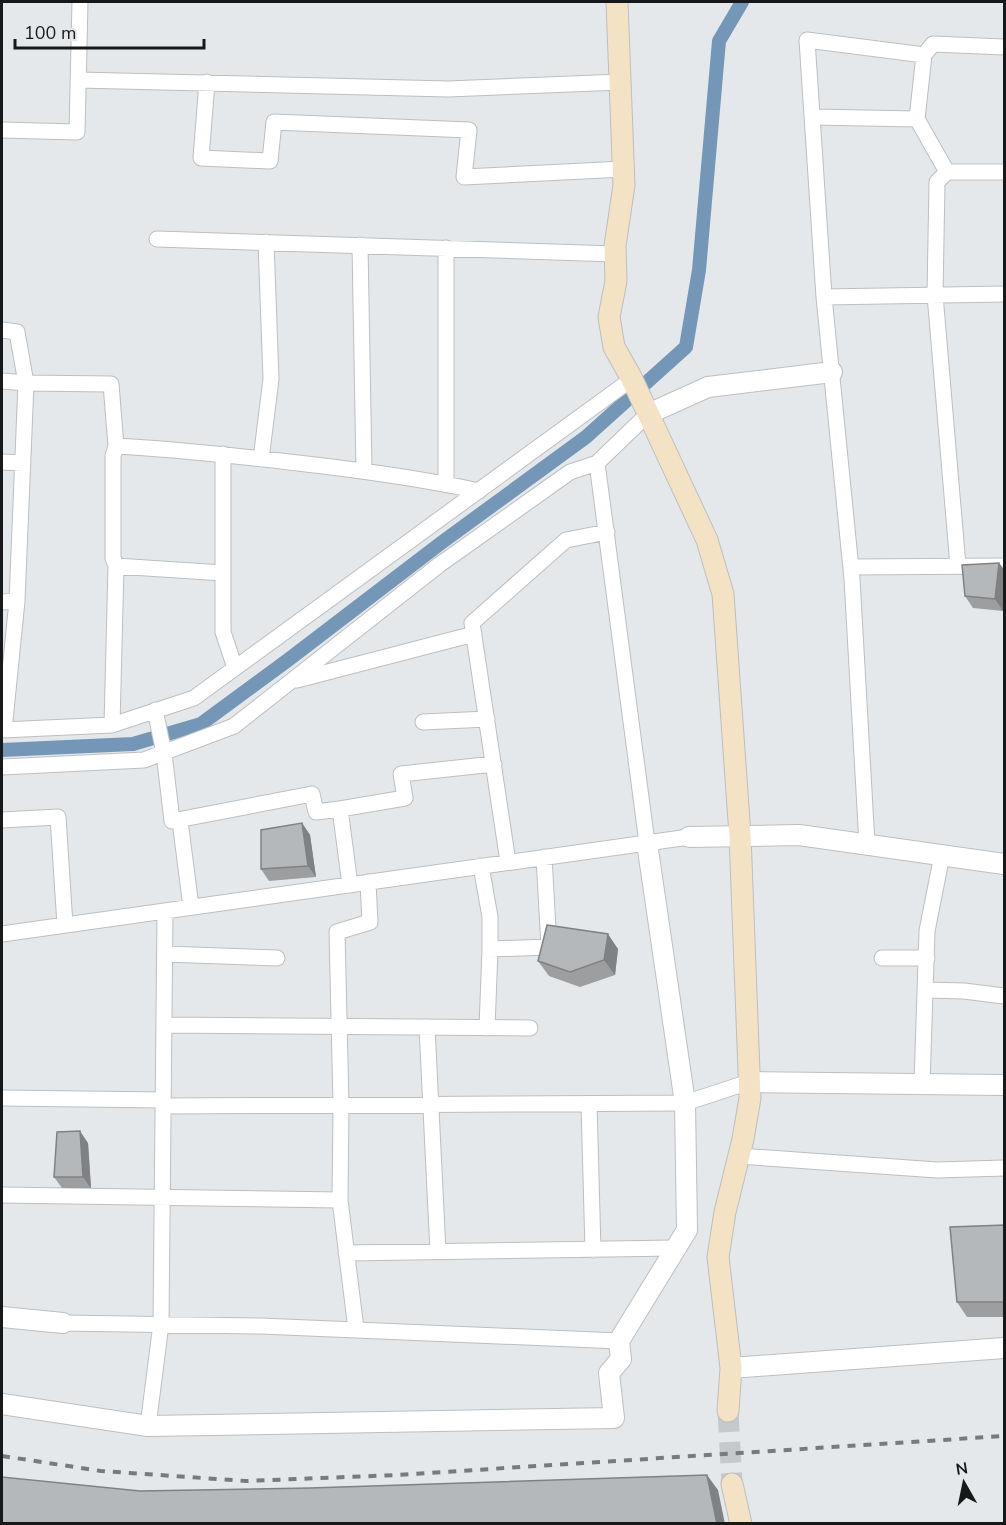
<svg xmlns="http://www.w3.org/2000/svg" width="1006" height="1525" font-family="'Nunito Sans',sans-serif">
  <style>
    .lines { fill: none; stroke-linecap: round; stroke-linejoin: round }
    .canal { stroke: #7497b7; stroke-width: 14 }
    .secondary-tunnel { stroke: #c6c9cc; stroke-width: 21; stroke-dasharray: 21 10; stroke-linecap: butt }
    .minor-casing { stroke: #bcbfc1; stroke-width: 17 }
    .tertiary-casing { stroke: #bcbfc1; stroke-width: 22 }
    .secondary-casing { stroke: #bcbfc1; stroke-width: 23 }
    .minor { stroke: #fff; stroke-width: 15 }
    .tertiary { stroke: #fff; stroke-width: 20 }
    .secondary { stroke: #f3e2c4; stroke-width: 21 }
    .rail { stroke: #787a7c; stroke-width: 4; stroke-dasharray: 8 8; stroke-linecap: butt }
    .wall { fill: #9c9ea0 }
    .shaded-wall { fill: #7f8182 }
    .building { fill: #b5b8ba; stroke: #7f8182; stroke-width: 1.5 }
  </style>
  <rect width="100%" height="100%" fill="#e5e8eb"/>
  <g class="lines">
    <path class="canal" d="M 2,750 L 133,744 L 201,724 L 288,660 L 441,543 L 586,437 L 686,347 L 699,270 L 719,41 L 742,2"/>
    <path class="secondary-tunnel" d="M 728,1411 L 732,1484"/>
    <g class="minor-casing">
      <path id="minor" d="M 78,80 L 448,89 L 621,82
        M 207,82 L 201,158 L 270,161 L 274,122 L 469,130 L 464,177 L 624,169
        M 812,117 L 917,119 L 924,55
        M 917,119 L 947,172 L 1004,172
        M 2,130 L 77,132 L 80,2
        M 947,172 L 937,182 L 935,295 L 958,566
        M 157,239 L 615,254
        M 360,245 L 364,471
        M 446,248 L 446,483
        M 824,297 L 807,40 L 924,55 L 933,44 L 1004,47
        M 2,330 L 17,332 L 26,383 L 111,384 L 116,446 L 113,456 L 113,558 L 116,566 L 112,725
        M 2,381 L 26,383 L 17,601 L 4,730
        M 116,446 C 177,449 237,456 298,463 C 359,470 419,478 479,491
        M 223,454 L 223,632 L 235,668
        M 261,459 L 271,379 L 266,242
        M 2,462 L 23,463
        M 116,566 L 223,573
        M 851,567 L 1004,566
        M 2,602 L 17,601
        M 297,680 L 474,634
        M 155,710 L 164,753 L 172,821 L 312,794 L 316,812 L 340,809
        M 423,722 L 487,719
        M 2,730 L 112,725 L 194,698 L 632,379
        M 2,767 L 144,760 L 234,726 L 439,565 L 570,472 L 597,463
        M 2,820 L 58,817 L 65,925
        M 180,821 L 191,907
        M 647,843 L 597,463 L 648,414
        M 867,844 L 852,579 L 824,297 L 1004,294
        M 508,862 L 472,623 L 566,540 L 607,532
        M 481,866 L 490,917 L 490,949
        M 350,885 L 340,809 L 405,798 L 401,774 L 494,764
        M 2,934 L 689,837
        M 165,954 L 277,958
        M 882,958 L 927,958
        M 926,990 L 964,991 L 1004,996
        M 164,1025 L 530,1028
        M 427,1027 L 438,1252
        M 487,1028 L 490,949 L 549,947 L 544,857
        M 922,1084 L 927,931 L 942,855
        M 2,1098 L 163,1100
        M 589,1104 L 593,1250
        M 163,1106 L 685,1103 L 749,1082
        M 739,1156 L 937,1170 L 1004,1168
        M 2,1195 L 340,1200 L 341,1105 L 337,932 L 370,922 L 368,882
        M 340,1200 L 356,1329
        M 346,1253 L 675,1248
        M 63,1323 L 261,1326 L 619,1341
        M 148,1426 L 161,1324 L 165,911"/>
    </g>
    <g class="tertiary-casing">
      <path id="tertiary" d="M 648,414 L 708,387 L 832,372
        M 689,837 L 799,835 L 1004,864
        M 749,1082 L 1004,1085
        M 2,1317 L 63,1323
        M 731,1368 L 1004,1348
        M 2,1404 L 148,1426 L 614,1418 L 609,1373 L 621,1359 L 619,1341 L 687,1230 L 685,1103 L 647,843"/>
    </g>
    <g class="secondary-casing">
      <path id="secondary" d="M 617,2 L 624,185 L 615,246 L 616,281 L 609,317 L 614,347 L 632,379 L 707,540 L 723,594 L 740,835 L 750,1098 L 743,1139 L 725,1212 L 718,1257 L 731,1368 L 728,1411
        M 732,1484 L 741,1524"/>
    </g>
    <use href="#minor" class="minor"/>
    <use href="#tertiary" class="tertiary"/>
    <use href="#secondary" class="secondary"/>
    <path class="rail" d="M 2,1456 L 101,1471 L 246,1481 L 397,1475 L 1004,1436"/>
  </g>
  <path class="wall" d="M 999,563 L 1005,571 L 1005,600 L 1003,611 L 973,608 L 965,596 Z
    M 302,823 L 310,835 L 316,877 L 269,881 L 261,869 Z
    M 618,949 L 615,975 L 580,987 L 549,976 L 538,961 Z
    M 88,1143 L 91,1188 L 62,1188 L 54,1177 Z
    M 1005,1225 L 1005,1317 L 967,1317 L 957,1302 Z"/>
  <path class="shaded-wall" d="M 999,563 L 1005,571 L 1005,600 L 1003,611 L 995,599 Z
    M 302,823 L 310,835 L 316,877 L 308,866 Z
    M 608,934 L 618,949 L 615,975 L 604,960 Z
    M 80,1131 L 88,1143 L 91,1188 L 83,1177 Z
    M 707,1475 L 718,1490 L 725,1524 L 717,1524 Z"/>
  <path class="building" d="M 999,563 L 995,599 L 965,596 L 962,565 Z
    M 302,823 L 308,866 L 261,869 L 261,830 Z
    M 547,925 L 608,934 L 604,960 L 570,972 L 538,961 Z
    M 80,1131 L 83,1177 L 54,1177 L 57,1132 Z
    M 1005,1225 L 1005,1302 L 957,1302 L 950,1227 Z
    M 707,1475 L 717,1524 L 2,1524 L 2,1477 L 140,1491 L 310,1488 Z"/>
  <rect width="1006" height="1525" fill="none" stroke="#171819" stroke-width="6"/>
  <g transform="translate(964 1483) rotate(351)" stroke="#e5e8eb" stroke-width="4.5" paint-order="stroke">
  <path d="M0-4.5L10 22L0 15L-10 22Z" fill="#171819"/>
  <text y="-9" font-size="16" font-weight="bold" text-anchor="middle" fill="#171819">N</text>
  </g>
  <path d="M15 39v9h189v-9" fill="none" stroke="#171819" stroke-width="3"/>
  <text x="24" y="39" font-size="18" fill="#171819" stroke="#e5e8eb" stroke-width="4.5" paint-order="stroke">100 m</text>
</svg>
